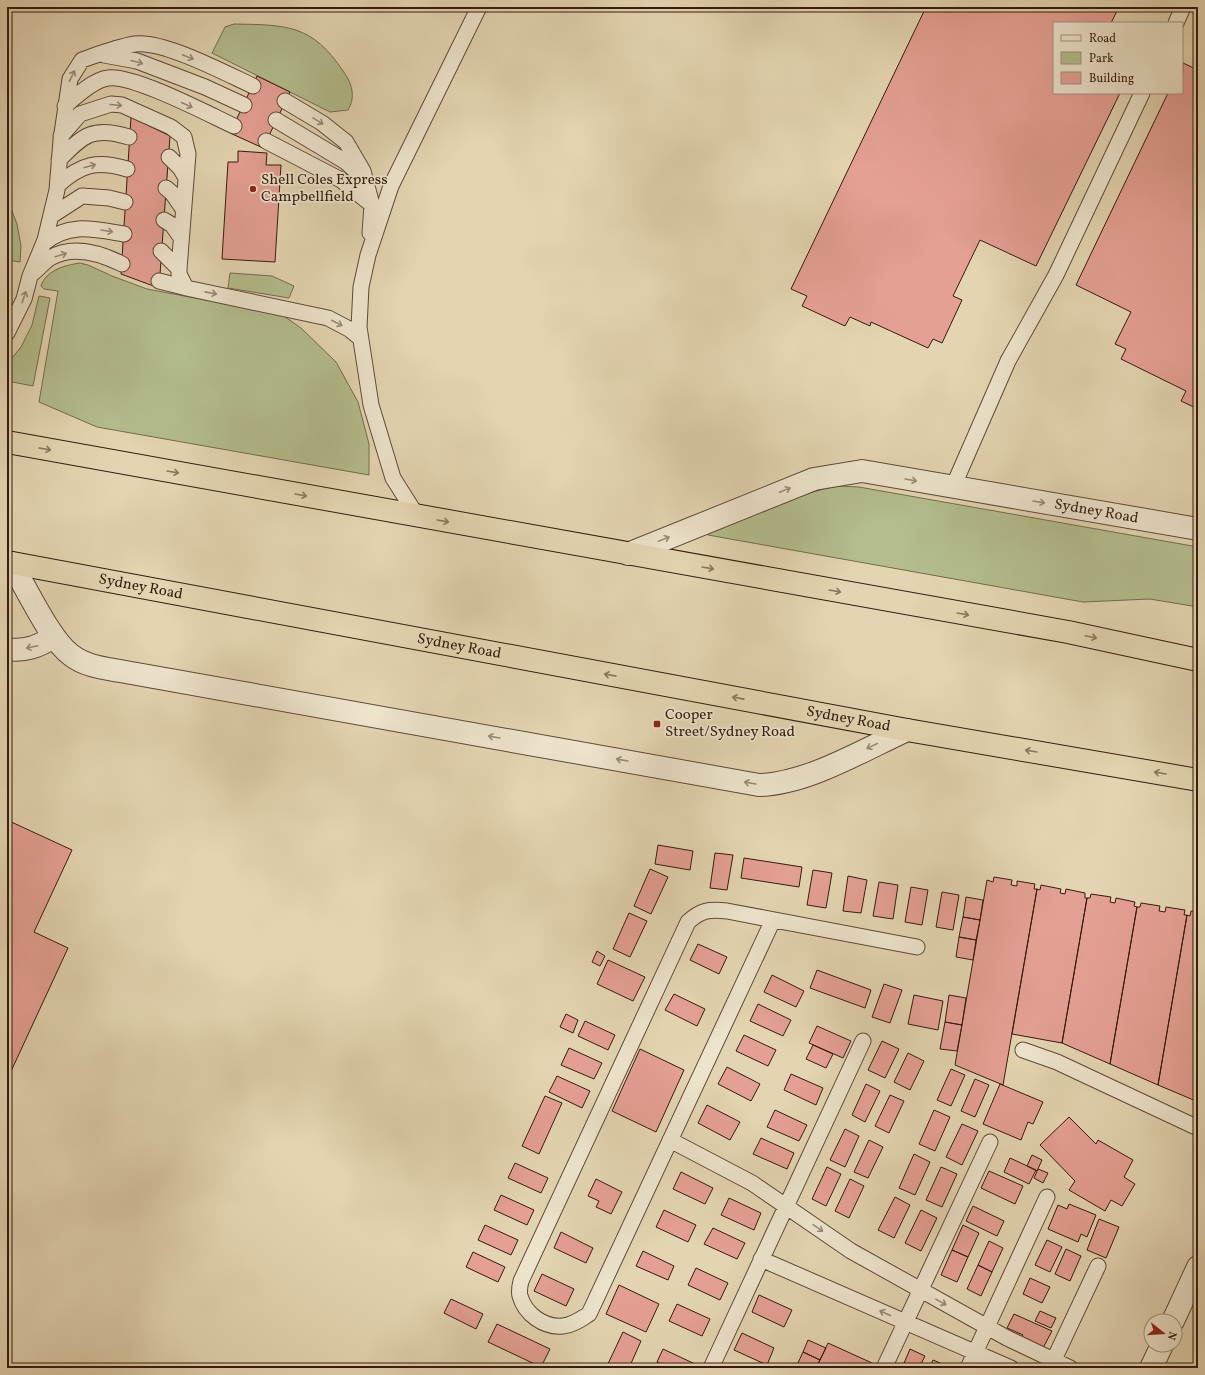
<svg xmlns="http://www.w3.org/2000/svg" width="1205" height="1375" font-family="Vollkorn,serif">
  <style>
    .green { fill: #b3bd8d; stroke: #746c4e }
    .building { fill: #e5a094; stroke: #351b0f }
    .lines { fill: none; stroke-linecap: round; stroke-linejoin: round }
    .service-casing { stroke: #604a38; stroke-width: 17 }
    .minor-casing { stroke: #604a38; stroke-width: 24 }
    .trunk-casing { stroke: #351b0f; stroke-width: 24 }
    .service { stroke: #ede4cc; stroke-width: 15 }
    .minor { stroke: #ede4cc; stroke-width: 22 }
    .trunk { stroke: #e3d5b1; stroke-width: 22 }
    .oneway { stroke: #9a8a77 }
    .oneway2 { stroke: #8c7860 }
    .poi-dot { fill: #8f2418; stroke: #ede4cc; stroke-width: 1.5 }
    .labels { text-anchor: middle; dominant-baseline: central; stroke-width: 3.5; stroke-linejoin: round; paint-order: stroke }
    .poi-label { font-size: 15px; fill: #351b0f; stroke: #ede4cc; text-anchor: start }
    .street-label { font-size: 15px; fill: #351b0f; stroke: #ede4cc }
  </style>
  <rect width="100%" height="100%" fill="#e3d5b1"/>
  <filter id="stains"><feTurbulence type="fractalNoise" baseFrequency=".005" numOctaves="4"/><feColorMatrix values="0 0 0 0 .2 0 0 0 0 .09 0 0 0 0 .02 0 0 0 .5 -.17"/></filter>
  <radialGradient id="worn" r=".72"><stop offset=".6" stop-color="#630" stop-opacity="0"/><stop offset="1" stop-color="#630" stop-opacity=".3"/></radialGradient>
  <path class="green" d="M 234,24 C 286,25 312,24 343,71 C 352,83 356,97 348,110 L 330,112 L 212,53 L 225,27 Z
    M 7,198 L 17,224 L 21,246 L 20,262 L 7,260 Z
    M 80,263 L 88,265 L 112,276 L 147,289 L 281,314 L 301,328 L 336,362 L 358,402 L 369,444 L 369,475 L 97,427 L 39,402 L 58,291 L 44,289 L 41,286 C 46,270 66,265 80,263 Z
    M 230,273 L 272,276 L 294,286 L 289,298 L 228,288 Z
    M 39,296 L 50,298 L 33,386 L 7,381 L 7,364 L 21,347 L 32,325 Z
    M 839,486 L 859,487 L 1198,547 L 1198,607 L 1150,599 L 1083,602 L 708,535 L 710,533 C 748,518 799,492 839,486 Z"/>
  <path class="building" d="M 926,7 L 1119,7 L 1111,23 L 1054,23 L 1054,93 L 1120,93 L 1036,266 L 980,240 L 953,296 L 962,300 L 942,343 L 933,339 L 928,348 L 871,322 L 870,326 L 850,317 L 845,326 L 802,306 L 807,296 L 791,289 Z
    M 1183,63 L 1198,70 L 1198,409 L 1181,401 L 1186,391 L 1121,359 L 1126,349 L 1115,344 L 1131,312 L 1076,285 L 1168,93 L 1182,93 Z
    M 257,76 L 290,92 L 263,148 L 230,133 Z
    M 131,117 L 170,136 L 159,288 L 121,274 Z
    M 238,151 L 267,153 L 266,165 L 281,165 L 275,262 L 222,259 L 228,162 L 238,162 Z
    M 7,820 L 72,850 L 34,932 L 68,948 L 7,1080 Z
    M 658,845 L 693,851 L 690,870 L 655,864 Z
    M 715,853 L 733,855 L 727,890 L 710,888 Z
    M 744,858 L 802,867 L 799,887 L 741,878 Z
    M 650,869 L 668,877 L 651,914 L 634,906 Z
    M 813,870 L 832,873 L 826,908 L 807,905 Z
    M 848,876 L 867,880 L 861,913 L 843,911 Z
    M 994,877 L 1012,880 L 1011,885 L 1017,886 L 1017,881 L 1035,884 L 1034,889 L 1037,889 L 1003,1085 L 955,1065 L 987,880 L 993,882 Z
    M 879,882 L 898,885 L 893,919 L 873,916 Z
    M 1041,885 L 1061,889 L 1060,893 L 1065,894 L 1066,889 L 1085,893 L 1085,898 L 1087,898 L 1062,1043 L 1012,1034 L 1037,889 L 1040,890 Z
    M 911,887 L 928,890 L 922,925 L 905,922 Z
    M 942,892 L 959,895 L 953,930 L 936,927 Z
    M 1091,894 L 1111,897 L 1110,902 L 1115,903 L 1116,898 L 1135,902 L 1134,906 L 1137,907 L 1110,1064 L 1062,1043 L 1087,898 L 1090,898 Z
    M 966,897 L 983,900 L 980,920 L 963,917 Z
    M 1141,903 L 1160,906 L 1159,911 L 1165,912 L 1166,907 L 1185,910 L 1184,915 L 1187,915 L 1158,1085 L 1110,1064 L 1137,907 L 1140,907 Z
    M 1191,911 L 1198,912 L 1198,1095 L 1196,1101 L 1158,1085 L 1187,915 L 1190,916 Z
    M 629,913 L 647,921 L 630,957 L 613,949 Z
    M 963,917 L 980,920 L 976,940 L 959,937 Z
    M 959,937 L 976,940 L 973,960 L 956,957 Z
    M 698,944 L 727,957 L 719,974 L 690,960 Z
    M 597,951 L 605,956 L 600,966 L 592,962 Z
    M 608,960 L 645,977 L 633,1001 L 597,984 Z
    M 817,970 L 871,990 L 865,1008 L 810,988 Z
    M 772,975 L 804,991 L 796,1007 L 764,992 Z
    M 884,984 L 902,990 L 890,1023 L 872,1017 Z
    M 674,994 L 705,1009 L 697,1026 L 665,1010 Z
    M 914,995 L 943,1001 L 938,1030 L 908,1024 Z
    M 949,995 L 966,998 L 962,1025 L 945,1022 Z
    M 758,1004 L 791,1020 L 783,1036 L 750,1021 Z
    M 566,1014 L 578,1020 L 573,1033 L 560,1027 Z
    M 585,1021 L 615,1035 L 608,1050 L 578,1036 Z
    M 945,1022 L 962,1025 L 957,1051 L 940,1049 Z
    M 817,1026 L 851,1041 L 843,1058 L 809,1043 Z
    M 744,1035 L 776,1050 L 768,1066 L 736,1051 Z
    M 882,1041 L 899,1049 L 885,1078 L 868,1070 Z
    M 813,1045 L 833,1054 L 826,1068 L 806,1059 Z
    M 569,1048 L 602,1063 L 594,1079 L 561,1065 Z
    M 640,1049 L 684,1070 L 656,1132 L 612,1111 Z
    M 908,1053 L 924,1061 L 910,1090 L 894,1082 Z
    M 727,1067 L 760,1084 L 751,1101 L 718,1084 Z
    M 951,1069 L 965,1075 L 951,1106 L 937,1100 Z
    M 791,1074 L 823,1088 L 816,1105 L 784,1090 Z
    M 557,1076 L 590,1091 L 582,1108 L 549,1092 Z
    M 975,1079 L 989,1085 L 975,1117 L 961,1111 Z
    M 866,1084 L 880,1091 L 865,1122 L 852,1115 Z
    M 1000,1084 L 1043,1102 L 1033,1124 L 1028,1122 L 1021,1140 L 983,1124 Z
    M 890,1095 L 904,1101 L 889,1133 L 875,1126 Z
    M 545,1096 L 562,1103 L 539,1154 L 522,1146 Z
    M 707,1105 L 740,1122 L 730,1140 L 698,1123 Z
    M 775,1110 L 807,1125 L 799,1141 L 767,1127 Z
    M 934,1110 L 950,1117 L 935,1151 L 919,1144 Z
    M 1069,1117 L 1096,1144 L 1098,1140 L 1133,1160 L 1124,1177 L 1135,1184 L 1122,1206 L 1111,1200 L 1105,1211 L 1069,1190 L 1075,1181 L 1040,1145 Z
    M 962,1124 L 978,1131 L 962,1165 L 946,1157 Z
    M 845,1129 L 859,1136 L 845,1167 L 830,1160 Z
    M 761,1138 L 794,1153 L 787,1169 L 753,1154 Z
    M 869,1140 L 883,1147 L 868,1178 L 854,1172 Z
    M 914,1154 L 930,1162 L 915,1195 L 899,1188 Z
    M 1032,1155 L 1042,1160 L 1037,1171 L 1027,1166 Z
    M 1010,1158 L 1036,1170 L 1029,1184 L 1004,1172 Z
    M 515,1163 L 548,1178 L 541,1193 L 508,1178 Z
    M 827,1167 L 841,1174 L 826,1206 L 812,1199 Z
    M 941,1167 L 957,1174 L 942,1207 L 926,1200 Z
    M 1038,1169 L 1048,1173 L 1043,1183 L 1034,1178 Z
    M 989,1171 L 1023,1186 L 1015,1204 L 981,1188 Z
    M 681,1172 L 713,1188 L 705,1204 L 673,1189 Z
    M 596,1179 L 622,1192 L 611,1214 L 596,1207 L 599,1201 L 588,1196 Z
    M 850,1179 L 864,1186 L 849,1218 L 835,1211 Z
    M 501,1195 L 534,1210 L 527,1225 L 494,1210 Z
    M 895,1197 L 910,1205 L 894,1238 L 878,1230 Z
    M 729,1198 L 761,1213 L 754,1230 L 721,1215 Z
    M 1069,1204 L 1096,1215 L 1087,1237 L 1081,1234 L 1078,1242 L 1048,1229 L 1058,1205 L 1067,1209 Z
    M 973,1206 L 1004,1221 L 997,1236 L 966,1221 Z
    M 664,1210 L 696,1225 L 688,1242 L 656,1227 Z
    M 921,1210 L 937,1218 L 921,1251 L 905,1243 Z
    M 1099,1219 L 1119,1227 L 1106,1258 L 1087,1250 Z
    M 485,1225 L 518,1240 L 511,1255 L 478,1240 Z
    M 963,1225 L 979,1233 L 968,1257 L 952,1250 Z
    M 713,1228 L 745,1243 L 737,1259 L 704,1244 Z
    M 561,1232 L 593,1248 L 586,1263 L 554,1248 Z
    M 1047,1240 L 1062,1247 L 1050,1272 L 1035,1265 Z
    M 989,1241 L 1003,1248 L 992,1272 L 978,1265 Z
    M 1066,1249 L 1081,1256 L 1070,1281 L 1055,1274 Z
    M 952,1250 L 968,1257 L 957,1282 L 941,1275 Z
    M 643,1251 L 674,1266 L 668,1280 L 636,1266 Z
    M 473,1252 L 505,1267 L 498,1282 L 466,1267 Z
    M 978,1265 L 992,1272 L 981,1296 L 967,1289 Z
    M 696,1268 L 728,1283 L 720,1300 L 688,1285 Z
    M 542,1274 L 574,1289 L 566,1306 L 534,1291 Z
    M 1030,1278 L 1050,1287 L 1042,1303 L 1023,1294 Z
    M 619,1285 L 659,1304 L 646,1332 L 606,1314 Z
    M 759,1295 L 792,1310 L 784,1327 L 752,1312 Z
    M 451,1299 L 483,1314 L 476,1329 L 444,1313 Z
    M 677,1304 L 710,1319 L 702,1336 L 669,1321 Z
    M 1040,1311 L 1056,1318 L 1051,1328 L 1035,1321 Z
    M 1014,1314 L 1052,1331 L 1043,1348 L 1021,1338 L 1023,1335 L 1007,1328 Z
    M 497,1324 L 550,1349 L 541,1367 L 488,1342 Z
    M 623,1332 L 641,1341 L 629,1368 L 606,1368 Z
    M 742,1333 L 774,1348 L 767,1365 L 734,1350 Z
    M 808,1340 L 826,1348 L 820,1360 L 803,1352 Z
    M 828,1343 L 872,1363 L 869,1368 L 816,1368 Z
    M 663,1349 L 695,1364 L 693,1368 L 668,1368 L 657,1362 Z
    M 910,1349 L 925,1356 L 919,1368 L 902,1368 Z
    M 803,1352 L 820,1360 L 816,1368 L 804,1368 L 797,1365 Z
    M 933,1360 L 947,1366 L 946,1368 L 929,1368 Z"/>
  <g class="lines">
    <g class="service-casing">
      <path id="service" d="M 1176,23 L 1183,7
        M 104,55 L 137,61 L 205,87 L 244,105
        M 285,101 L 322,123 L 346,142 L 363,171 L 372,205 L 370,233
        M 65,106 C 75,97 93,80 108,78 C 132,74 208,114 234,126
        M 276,120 L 346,162 L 360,175
        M 61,136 L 80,114 L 111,104 L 122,105 L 171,127 L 184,137 L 188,154 L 179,269 L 179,274 L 186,288
        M 266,141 L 341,180 L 372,205
        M 169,157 L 180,168 L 186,178
        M 59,160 C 84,134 94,126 129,137
        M 58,185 C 81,164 97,160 127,169
        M 166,188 L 172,193 L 183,209
        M 51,216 L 82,196 L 109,198 L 125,202
        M 164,220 L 172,225 L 180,236
        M 44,243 C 69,222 94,229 124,234
        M 161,251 L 179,269
        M 33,273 C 39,268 44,262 50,258 C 72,245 100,253 122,264
        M 159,281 L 191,289 L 328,318 L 349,329 L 360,338
        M 7,333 L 24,299 L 30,276 L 45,240 L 57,190 L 61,140 L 70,79 L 82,60 C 99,54 117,47 135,44 C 163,40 225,73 253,86
        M 953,487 L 1008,361 L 1056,275 L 1142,93
        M 417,516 L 393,478 L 371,405 L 359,327 L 361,287 L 368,255 L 391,186 L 479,7
        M 773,920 L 589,1314 C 581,1319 573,1325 563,1326 C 544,1328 525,1314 520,1296 C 519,1292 520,1285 521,1281 L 688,922 C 701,910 709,909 727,911 L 917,947
        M 1023,1050 L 1057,1062 L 1198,1128
        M 670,1140 L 752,1183 L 851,1251 L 1007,1338 L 1070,1368
        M 761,1259 L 1011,1368
        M 711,1368 L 863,1041
        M 884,1368 L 990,1142
        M 968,1368 L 1047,1197
        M 1050,1368 L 1098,1266"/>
    </g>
    <g class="minor-casing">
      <g id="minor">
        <path id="s1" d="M 628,554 L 814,479 L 862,471 L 1198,529"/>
        <path d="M 11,563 C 26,587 50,640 71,655 C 85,666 103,668 120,671 L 759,785 C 807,784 863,750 907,730"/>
        <path d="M 7,649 C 25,652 39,646 54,637"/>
        <path d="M 1173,1321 L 1198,1267"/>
        <path d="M 1151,1368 L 1162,1345"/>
      </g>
    </g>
    <g class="trunk-casing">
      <g id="trunk">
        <path d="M 7,442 L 1068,632 L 1198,660"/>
        <path id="s2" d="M 7,562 L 907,730 L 1198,780"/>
      </g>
    </g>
    <use href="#service" class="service"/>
    <use href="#minor" class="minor"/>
    <use href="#trunk" class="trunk"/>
  </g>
  <defs><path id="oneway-shaft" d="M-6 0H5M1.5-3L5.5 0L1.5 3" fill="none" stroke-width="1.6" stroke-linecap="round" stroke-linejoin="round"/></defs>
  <g class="oneway">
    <use href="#oneway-shaft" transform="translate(188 57) rotate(22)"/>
    <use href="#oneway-shaft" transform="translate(137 62) rotate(15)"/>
    <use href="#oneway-shaft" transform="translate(72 76) rotate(-64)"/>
    <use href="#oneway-shaft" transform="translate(116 105) rotate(5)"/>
    <use href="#oneway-shaft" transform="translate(187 105) rotate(25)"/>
    <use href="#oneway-shaft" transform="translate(318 121) rotate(32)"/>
    <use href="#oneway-shaft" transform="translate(90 166) rotate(-15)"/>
    <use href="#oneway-shaft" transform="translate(107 231) rotate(9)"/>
    <use href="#oneway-shaft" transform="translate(61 255) rotate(-17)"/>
    <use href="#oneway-shaft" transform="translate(211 293) rotate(11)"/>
    <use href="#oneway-shaft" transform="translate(24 297) rotate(-71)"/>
    <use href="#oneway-shaft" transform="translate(337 323) rotate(27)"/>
    <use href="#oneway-shaft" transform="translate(911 480) rotate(10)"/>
    <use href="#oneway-shaft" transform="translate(785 490) rotate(-22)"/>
    <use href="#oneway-shaft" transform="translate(1039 502) rotate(10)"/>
    <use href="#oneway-shaft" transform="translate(664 539) rotate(-22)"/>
    <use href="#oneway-shaft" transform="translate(32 647) rotate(168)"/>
    <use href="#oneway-shaft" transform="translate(494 737) rotate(-170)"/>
    <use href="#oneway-shaft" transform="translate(872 746) rotate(155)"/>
    <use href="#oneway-shaft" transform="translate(622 760) rotate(-170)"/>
    <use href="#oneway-shaft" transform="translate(750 783) rotate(-170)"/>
    <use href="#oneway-shaft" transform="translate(818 1228) rotate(35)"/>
    <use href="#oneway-shaft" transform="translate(941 1302) rotate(29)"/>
    <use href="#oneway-shaft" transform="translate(885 1313) rotate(-156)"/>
  </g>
  <g class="oneway2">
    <use href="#oneway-shaft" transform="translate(45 449) rotate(10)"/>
    <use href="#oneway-shaft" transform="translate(173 472) rotate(10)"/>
    <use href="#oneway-shaft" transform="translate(301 495) rotate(10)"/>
    <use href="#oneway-shaft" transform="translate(443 521) rotate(10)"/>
    <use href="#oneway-shaft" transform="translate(708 568) rotate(10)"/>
    <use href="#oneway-shaft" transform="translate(835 591) rotate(10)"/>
    <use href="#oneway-shaft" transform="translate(963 614) rotate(10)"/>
    <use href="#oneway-shaft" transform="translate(1091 637) rotate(12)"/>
    <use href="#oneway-shaft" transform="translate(610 675) rotate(-169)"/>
    <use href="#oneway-shaft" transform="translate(738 698) rotate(-169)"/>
    <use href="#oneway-shaft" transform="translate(1031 751) rotate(-170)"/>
    <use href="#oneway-shaft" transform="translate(1160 773) rotate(-170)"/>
  </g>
  <g class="poi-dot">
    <circle cx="253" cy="189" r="4"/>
    <rect x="653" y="720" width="8" height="8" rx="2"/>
  </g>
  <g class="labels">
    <g class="poi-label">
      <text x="261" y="180">Shell Coles Express<tspan x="261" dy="17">Campbellfield</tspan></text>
      <text x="665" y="715">Cooper<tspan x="665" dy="17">Street/Sydney Road</tspan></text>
    </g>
    <g class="street-label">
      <text stroke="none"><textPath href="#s1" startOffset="487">Sydney Road</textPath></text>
      <text stroke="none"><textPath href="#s2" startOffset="136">Sydney Road</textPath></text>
      <text stroke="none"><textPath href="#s2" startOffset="460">Sydney Road</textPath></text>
      <text stroke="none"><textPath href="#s2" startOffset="856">Sydney Road</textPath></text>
    </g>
  </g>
  <rect width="1205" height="1375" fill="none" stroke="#e3d5b1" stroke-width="24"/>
  <rect x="8" y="8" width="1189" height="1359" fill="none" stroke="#351b0f" stroke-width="2"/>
  <rect x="12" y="12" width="1181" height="1351" fill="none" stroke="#351b0f"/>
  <rect x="1053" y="22" width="130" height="72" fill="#ede4cc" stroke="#a39480"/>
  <rect x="1061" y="35" width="20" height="6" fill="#ede4cc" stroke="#a39480"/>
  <text x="1089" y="42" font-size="12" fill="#351b0f">Road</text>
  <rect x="1061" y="52" width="20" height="12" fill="#b3bd8d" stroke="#a39480"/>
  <text x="1089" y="62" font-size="12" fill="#351b0f">Park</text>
  <rect x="1061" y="72" width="20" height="12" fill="#e5a094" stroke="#a39480"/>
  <text x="1089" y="82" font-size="12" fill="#351b0f">Building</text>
  <g transform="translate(1163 1333) rotate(107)"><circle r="19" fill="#ede4cc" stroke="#a39480"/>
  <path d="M0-3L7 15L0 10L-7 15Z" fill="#8f2418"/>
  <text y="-6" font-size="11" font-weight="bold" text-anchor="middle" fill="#351b0f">N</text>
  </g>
  <rect width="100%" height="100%" filter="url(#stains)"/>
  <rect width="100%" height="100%" fill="url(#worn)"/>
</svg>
